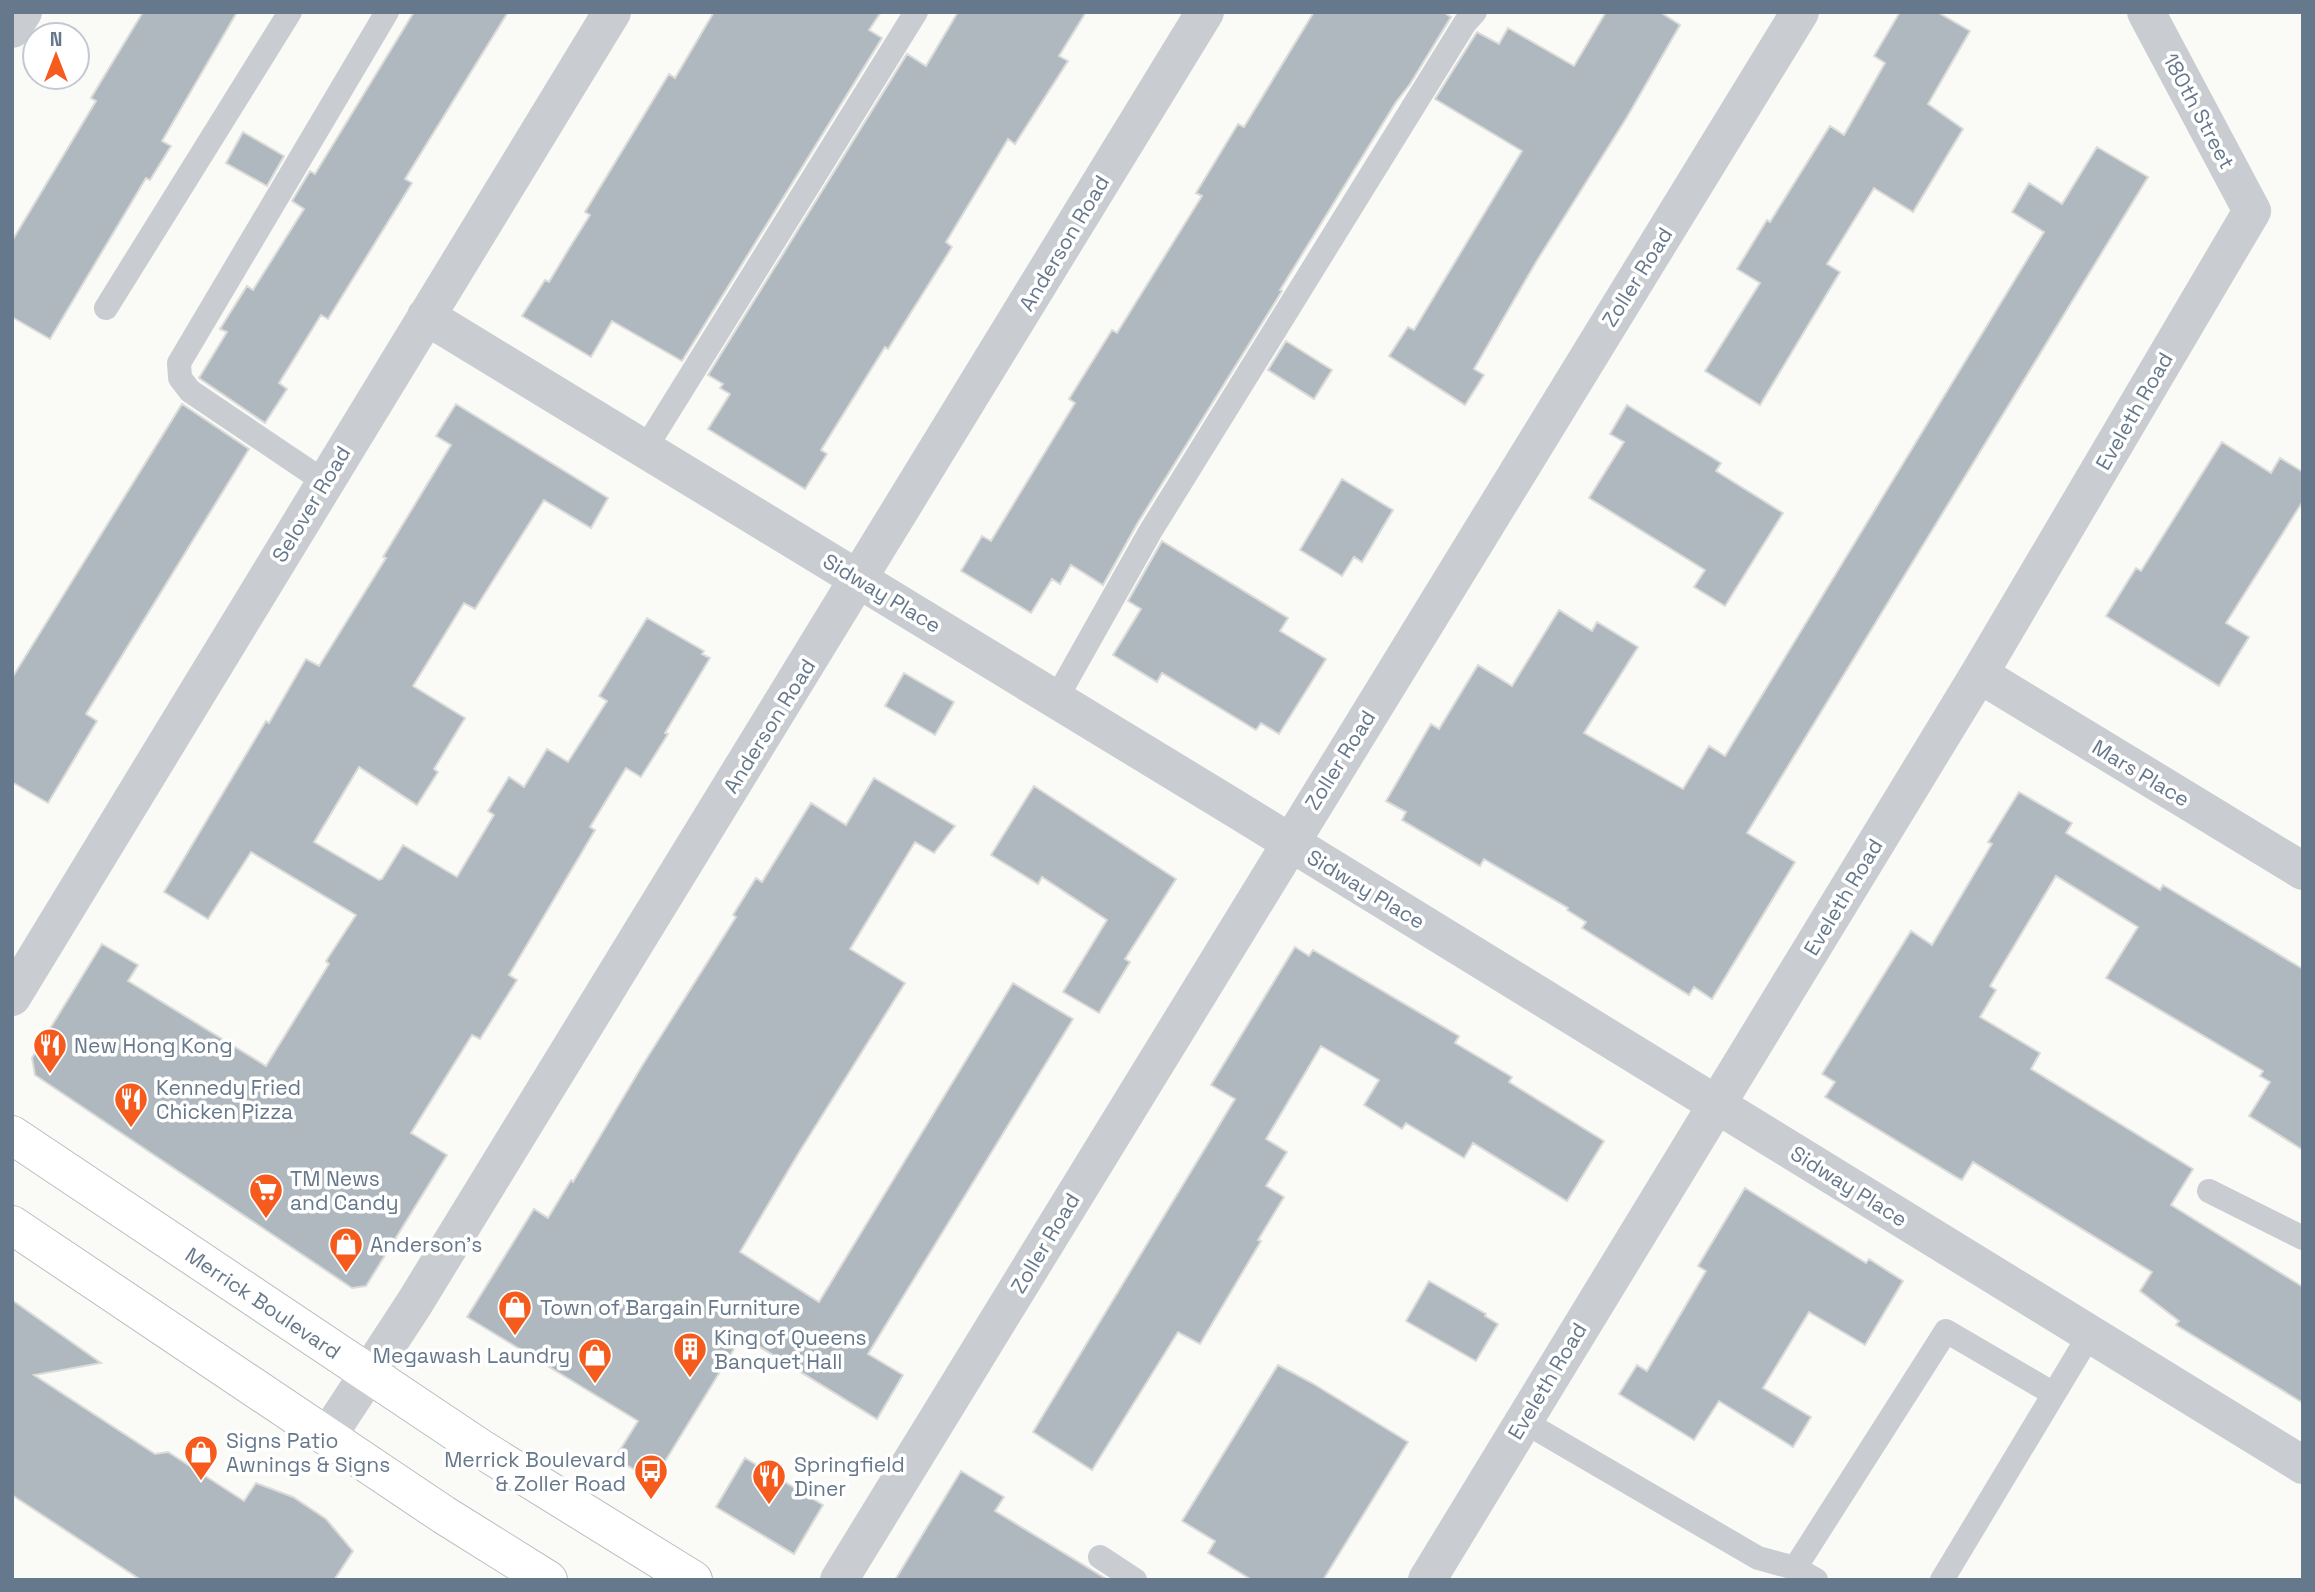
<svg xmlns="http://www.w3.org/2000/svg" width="2315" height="1592" font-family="'Space Grotesk',sans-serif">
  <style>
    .building { fill: #afb8bf; stroke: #dbdcd9; stroke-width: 2 }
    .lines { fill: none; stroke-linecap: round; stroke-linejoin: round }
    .primary-casing { stroke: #babec2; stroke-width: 40 }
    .lane { stroke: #c9cdd1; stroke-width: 24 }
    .street { stroke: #c9cdd1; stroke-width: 38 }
    .primary { stroke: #fff; stroke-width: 38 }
    .labels { text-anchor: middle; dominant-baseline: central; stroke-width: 7; stroke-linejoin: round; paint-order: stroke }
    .street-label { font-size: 21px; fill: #66788b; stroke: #fff }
    .poi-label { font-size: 21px; fill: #66788b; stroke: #fff; text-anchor: start }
  </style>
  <rect width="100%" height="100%" fill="#fafaf7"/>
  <path class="building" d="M 143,12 L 237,12 L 162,141 L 171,146 L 150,180 L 146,178 L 50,339 L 12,317 L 12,241 L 96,101 L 91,98 Z
    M 414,12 L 508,12 L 405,179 L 412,183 L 328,319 L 321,315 L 279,383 L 287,389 L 265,423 L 199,378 L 227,332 L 220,329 L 247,286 L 253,290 L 304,209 L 292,201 L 310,171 L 315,174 Z
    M 714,12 L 881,12 L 869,30 L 882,38 L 682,361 L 612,321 L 591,357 L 522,316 L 545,280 L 549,282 L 570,247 L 590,215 L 585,212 L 669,74 L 675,78 Z
    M 958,12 L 1086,12 L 1059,56 L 1068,61 L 1015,144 L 1008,139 L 987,174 L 946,242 L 952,247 L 888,349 L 885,347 L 821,450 L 827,454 L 805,489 L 708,429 L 730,394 L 720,388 L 723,384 L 708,375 L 907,54 L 926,66 Z
    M 1314,12 L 1443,12 L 1451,17 L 1410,84 L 1396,102 L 1280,290 L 1282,291 L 1137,524 L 1103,585 L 1071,565 L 1060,584 L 1052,579 L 1031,613 L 961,571 L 982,536 L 991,541 L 1075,403 L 1069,399 L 1112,330 L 1117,333 L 1202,196 L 1196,193 L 1238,124 L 1244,127 Z
    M 1606,12 L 1660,12 L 1680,25 L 1627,117 L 1536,262 L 1474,369 L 1484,375 L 1465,405 L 1389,356 L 1408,327 L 1414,330 L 1522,151 L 1435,99 L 1477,32 L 1499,44 L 1508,28 L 1574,66 Z
    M 1900,12 L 1937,12 L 1970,31 L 1928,104 L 1963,129 L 1913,212 L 1874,188 L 1827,264 L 1840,272 L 1760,405 L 1705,371 L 1760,283 L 1737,269 L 1767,220 L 1770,222 L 1830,126 L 1844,135 L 1885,63 L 1874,56 Z
    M 243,132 L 284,156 L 267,186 L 226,163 Z
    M 2097,147 L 2148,177 L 1747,833 L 1795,862 L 1712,999 L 1694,987 L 1689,995 L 1582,928 L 1586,922 L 1567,910 L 1568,908 L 1484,859 L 1480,866 L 1402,820 L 1406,812 L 1386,801 L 1431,724 L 1439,729 L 1478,665 L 1512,686 L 1559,610 L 1592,631 L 1597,622 L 1638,647 L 1584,733 L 1683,789 L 1709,746 L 1725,756 L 2044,232 L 2012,212 L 2029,183 L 2062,204 Z
    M 1286,341 L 1332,370 L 1314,399 L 1268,370 Z
    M 182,404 L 249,449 L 86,714 L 97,721 L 48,803 L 12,782 L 12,678 Z
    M 456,404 L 608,498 L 591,528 L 544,500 L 475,609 L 464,603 L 413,686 L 465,718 L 434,769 L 438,772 L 417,805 L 359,767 L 314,842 L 379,880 L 382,879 L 403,845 L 457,877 L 494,815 L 488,811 L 509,777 L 524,787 L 547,749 L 568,762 L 607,701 L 599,696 L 647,618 L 704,651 L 702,654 L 710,658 L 665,733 L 668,734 L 641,777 L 626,768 L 590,827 L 595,830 L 509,975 L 517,980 L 480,1039 L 472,1035 L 411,1133 L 447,1155 L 366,1286 L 352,1288 L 35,1075 L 32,1058 L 102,944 L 138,965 L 128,981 L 266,1066 L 329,964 L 326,961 L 356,915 L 251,852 L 208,919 L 164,892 L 266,721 L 269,723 L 306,659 L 319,666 L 386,558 L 383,557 L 451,445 L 436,436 Z
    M 1627,405 L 1721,463 L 1716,471 L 1783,513 L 1725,606 L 1694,587 L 1705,570 L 1589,498 L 1624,442 L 1610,434 Z
    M 2222,442 L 2271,473 L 2280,458 L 2303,472 L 2303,501 L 2226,623 L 2249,637 L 2219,686 L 2106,616 L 2136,568 L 2141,571 Z
    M 1342,479 L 1393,510 L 1362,562 L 1354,557 L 1342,576 L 1300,550 Z
    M 1162,541 L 1288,618 L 1280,631 L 1326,659 L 1279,734 L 1261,723 L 1256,730 L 1162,673 L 1157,682 L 1113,655 L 1141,609 L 1128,601 Z
    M 904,673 L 954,702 L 935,735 L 885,706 Z
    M 874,778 L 955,826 L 934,853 L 915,842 L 850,949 L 905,983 L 798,1154 L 740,1252 L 819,1302 L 1013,983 L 1073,1019 L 868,1354 L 903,1375 L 877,1419 L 742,1336 L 653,1481 L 615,1458 L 638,1421 L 467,1317 L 534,1209 L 548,1218 L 571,1180 L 573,1182 L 642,1066 L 736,917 L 733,915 L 756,878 L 762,882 L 811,803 L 846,825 Z
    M 1034,786 L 1176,879 L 1125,959 L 1130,962 L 1099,1013 L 1063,992 L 1107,920 L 1042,877 L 1038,884 L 991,855 Z
    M 2019,792 L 2072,823 L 2066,833 L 2160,890 L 2163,885 L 2303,969 L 2303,1150 L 2249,1116 L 2270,1082 L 2260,1076 L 2263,1071 L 2106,978 L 2138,927 L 2056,876 L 1990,986 L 1996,990 L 1980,1017 L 2040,1053 L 2031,1069 L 2193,1169 L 2171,1205 L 2303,1287 L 2303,1403 L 2176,1325 L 2179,1321 L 2140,1291 L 2152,1272 L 1973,1162 L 1962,1180 L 1958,1178 L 1825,1097 L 1835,1082 L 1822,1074 L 1911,931 L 1932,945 L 1992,844 L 1988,842 Z
    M 1295,947 L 1309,956 L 1313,950 L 1459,1036 L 1455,1043 L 1512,1077 L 1509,1082 L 1604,1141 L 1567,1201 L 1473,1143 L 1464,1158 L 1406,1123 L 1402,1129 L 1364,1105 L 1379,1080 L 1321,1046 L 1266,1139 L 1287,1152 L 1266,1186 L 1284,1197 L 1258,1240 L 1261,1241 L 1200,1344 L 1178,1332 L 1092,1470 L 1033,1432 L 1235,1099 L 1211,1085 Z
    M 1745,1188 L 1866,1263 L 1869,1259 L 1903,1281 L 1865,1345 L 1809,1312 L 1763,1388 L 1811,1417 L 1793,1447 L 1719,1401 L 1694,1440 L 1619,1394 L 1637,1365 L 1647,1371 L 1706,1271 L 1698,1266 Z
    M 1429,1281 L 1486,1314 L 1485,1316 L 1498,1324 L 1476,1361 L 1406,1321 Z
    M 12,1300 L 101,1363 L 34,1375 L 155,1454 L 168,1452 L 244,1501 L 256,1483 L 293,1497 L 326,1519 L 353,1551 L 334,1580 L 141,1580 L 12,1495 Z
    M 1278,1365 L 1312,1383 L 1408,1442 L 1323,1580 L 1252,1580 L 1208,1553 L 1215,1541 L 1182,1521 Z
    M 745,1458 L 823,1505 L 794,1554 L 716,1507 Z
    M 961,1471 L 1004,1497 L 995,1511 L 1108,1580 L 895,1580 Z"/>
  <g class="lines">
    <g class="primary-casing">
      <path id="primary" d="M 12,1135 L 483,1450 L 693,1580
        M 12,1225 L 444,1515 L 548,1580"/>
    </g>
    <path class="lane" d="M 106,308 L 290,12
      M 645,449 L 916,12
      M 325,482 L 190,391 L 180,378 L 179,363 L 387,12
      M 1056,699 L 1150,532 L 1465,23 L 1475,12
      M 2209,1191 L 2303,1238
      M 1523,1421 L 1758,1558 L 1795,1568 L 1816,1580
      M 1100,1557 L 1135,1580
      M 1795,1568 L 1946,1331 L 2054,1394
      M 1942,1580 L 2090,1334"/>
    <path class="street" d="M 12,29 L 23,12
      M 426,316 L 1226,803 L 2303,1465
      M 1979,674 L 2303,871
      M 12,997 L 612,12
      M 327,1437 L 414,1304 L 1205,12
      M 839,1580 L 1800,12
      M 1427,1580 L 1979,674 L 2252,211 L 2146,12"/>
    <use href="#primary" class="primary"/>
  </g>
  <defs>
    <g id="restaurant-pin" transform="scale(1.75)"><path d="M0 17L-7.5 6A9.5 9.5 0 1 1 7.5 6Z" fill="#f45b1d" stroke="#fff"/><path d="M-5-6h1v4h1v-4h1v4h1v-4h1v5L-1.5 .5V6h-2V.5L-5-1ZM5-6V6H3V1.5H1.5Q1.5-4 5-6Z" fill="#fff"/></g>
    <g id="supermarket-pin" transform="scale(1.75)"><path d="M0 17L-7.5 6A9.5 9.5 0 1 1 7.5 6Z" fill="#f45b1d" stroke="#fff"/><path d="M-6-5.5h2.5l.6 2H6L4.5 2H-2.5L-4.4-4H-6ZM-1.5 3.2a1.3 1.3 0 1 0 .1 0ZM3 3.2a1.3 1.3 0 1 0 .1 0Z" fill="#fff"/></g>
    <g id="shop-pin" transform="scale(1.75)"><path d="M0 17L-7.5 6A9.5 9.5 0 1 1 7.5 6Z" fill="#f45b1d" stroke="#fff"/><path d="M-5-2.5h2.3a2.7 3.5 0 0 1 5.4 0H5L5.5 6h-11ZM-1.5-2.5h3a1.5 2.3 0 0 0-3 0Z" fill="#fff"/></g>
    <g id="building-pin" transform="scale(1.75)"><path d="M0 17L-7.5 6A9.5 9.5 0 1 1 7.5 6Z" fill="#f45b1d" stroke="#fff"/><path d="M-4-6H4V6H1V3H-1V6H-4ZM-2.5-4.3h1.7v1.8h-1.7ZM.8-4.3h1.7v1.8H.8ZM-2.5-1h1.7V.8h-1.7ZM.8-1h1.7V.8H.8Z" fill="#fff"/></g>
    <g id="bus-pin" transform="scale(1.75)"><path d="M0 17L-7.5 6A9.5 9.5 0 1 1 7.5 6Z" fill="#f45b1d" stroke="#fff"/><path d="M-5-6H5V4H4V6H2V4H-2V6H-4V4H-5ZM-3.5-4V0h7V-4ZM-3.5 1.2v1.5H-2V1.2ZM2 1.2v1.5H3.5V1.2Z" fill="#fff"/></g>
  </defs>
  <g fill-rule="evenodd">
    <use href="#restaurant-pin" x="50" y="1045"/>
    <use href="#restaurant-pin" x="131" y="1099"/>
    <use href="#supermarket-pin" x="266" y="1190"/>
    <use href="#shop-pin" x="346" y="1244"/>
    <use href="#shop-pin" x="515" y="1307"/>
    <use href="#building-pin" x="690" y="1349"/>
    <use href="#shop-pin" x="595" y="1355"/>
    <use href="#shop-pin" x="201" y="1452"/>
    <use href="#bus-pin" x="651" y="1471"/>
    <use href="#restaurant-pin" x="769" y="1476"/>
  </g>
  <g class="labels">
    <g class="street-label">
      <text transform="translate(2199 111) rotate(62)">180th Street</text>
      <text transform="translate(1064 243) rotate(-59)">Anderson Road</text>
      <text transform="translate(1637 277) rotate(-58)">Zoller Road</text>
      <text transform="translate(2134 411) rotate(-60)">Eveleth Road</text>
      <text transform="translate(311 504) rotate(-59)">Selover Road</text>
      <text transform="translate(882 593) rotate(31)">Sidway Place</text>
      <text transform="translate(769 726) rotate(-58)">Anderson Road</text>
      <text transform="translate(1340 760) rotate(-58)">Zoller Road</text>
      <text transform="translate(2141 773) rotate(31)">Mars Place</text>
      <text transform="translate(1366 889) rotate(31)">Sidway Place</text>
      <text transform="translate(1843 897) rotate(-59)">Eveleth Road</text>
      <text transform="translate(1849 1186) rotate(32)">Sidway Place</text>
      <text transform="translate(1045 1243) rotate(-59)">Zoller Road</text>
      <text transform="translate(263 1303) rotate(34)">Merrick Boulevard</text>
      <text transform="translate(1547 1381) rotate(-59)">Eveleth Road</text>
    </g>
    <g class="poi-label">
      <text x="74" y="1045">New Hong Kong</text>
      <text x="156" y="1087">Kennedy Fried<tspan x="156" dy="24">Chicken Pizza</tspan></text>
      <text x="290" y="1178">TM News<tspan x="290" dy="24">and Candy</tspan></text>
      <text x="370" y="1244">Anderson's</text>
      <text x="540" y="1307">Town of Bargain Furniture</text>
      <text x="714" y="1337">King of Queens<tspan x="714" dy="24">Banquet Hall</tspan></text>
      <text x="570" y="1355" text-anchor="end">Megawash Laundry</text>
      <text x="226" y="1440">Signs Patio<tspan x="226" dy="24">Awnings &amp; Signs</tspan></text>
      <text x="626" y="1459" text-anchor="end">Merrick Boulevard<tspan x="626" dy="24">&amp; Zoller Road</tspan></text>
      <text x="794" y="1464">Springfield<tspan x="794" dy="24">Diner</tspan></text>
    </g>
  </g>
  <rect width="2315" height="1592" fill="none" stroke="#66788b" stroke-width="28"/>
  <g transform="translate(56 56)"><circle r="33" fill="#ffffff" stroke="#c2c9d1" stroke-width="2"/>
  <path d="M0-5L12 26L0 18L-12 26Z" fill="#f45b1d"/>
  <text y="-10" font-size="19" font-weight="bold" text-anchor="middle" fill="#66788b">N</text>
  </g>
</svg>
